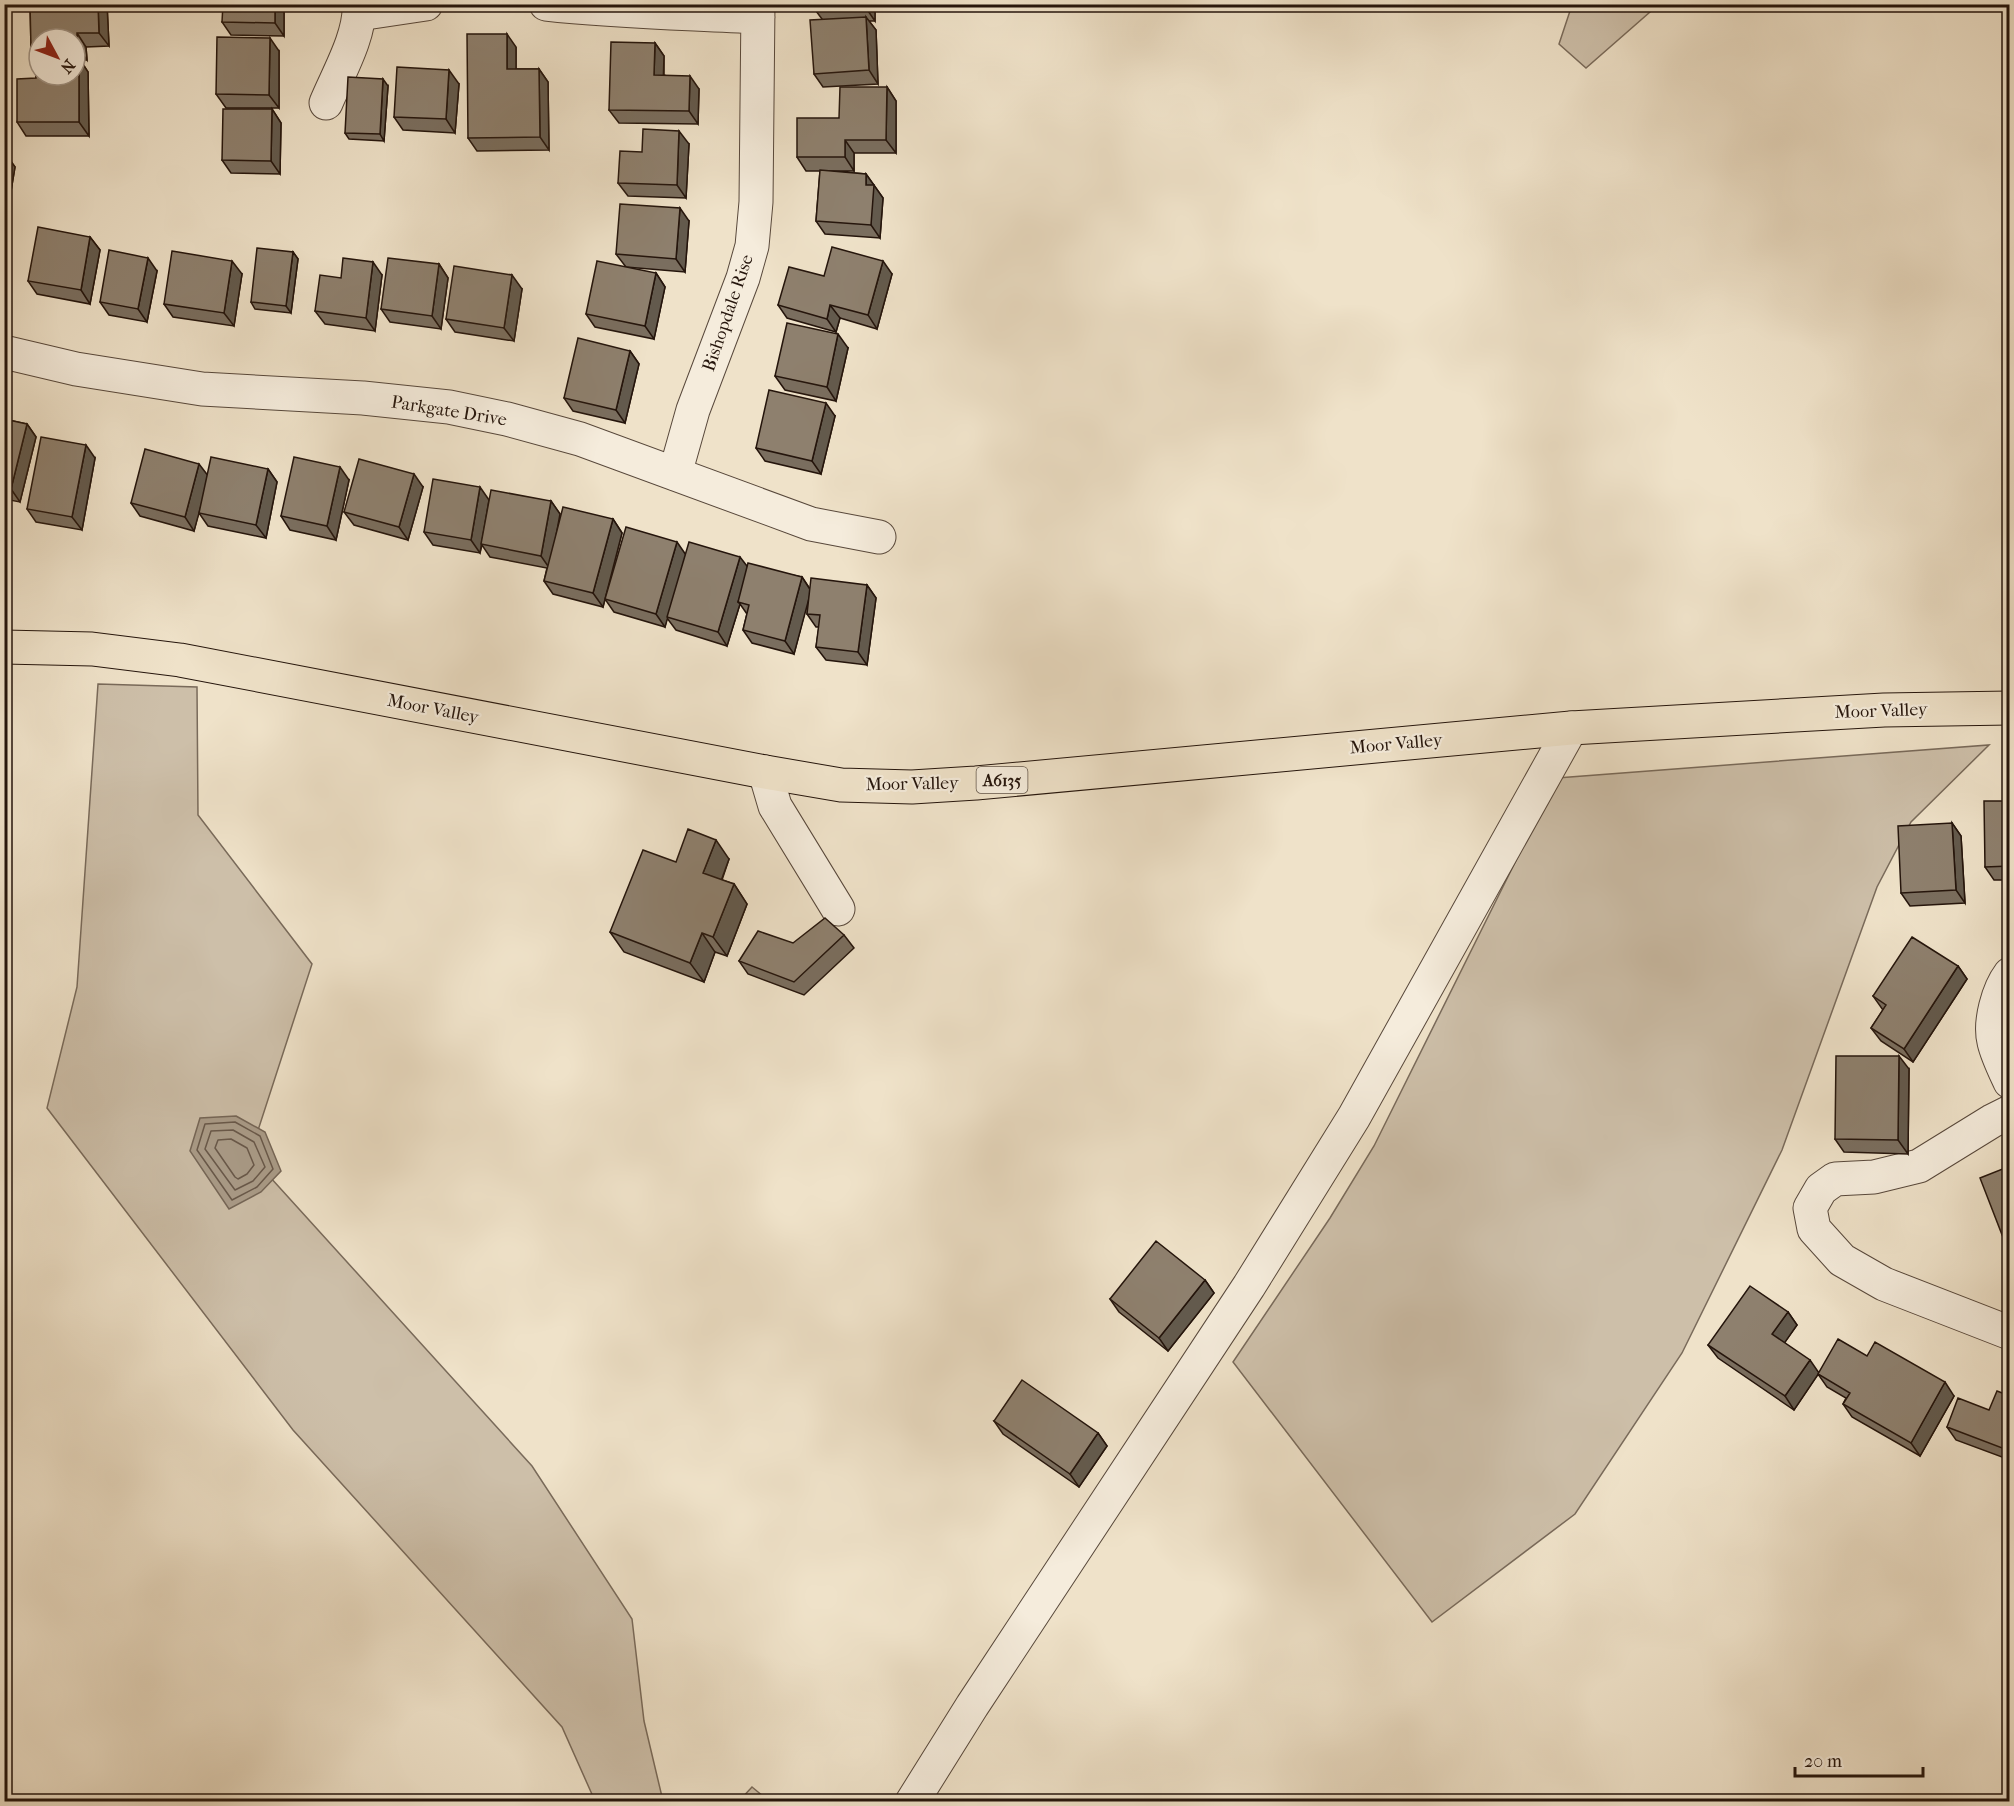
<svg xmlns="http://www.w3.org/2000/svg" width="2014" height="1806" font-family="'IM FELL French Canon',serif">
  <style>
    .green { fill: #cdbfa9; stroke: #796a5a; stroke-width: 1.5 }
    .water { fill: #aa9c89; stroke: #756657; stroke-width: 1.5 }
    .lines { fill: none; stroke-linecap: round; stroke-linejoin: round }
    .shore { stroke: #68584a; stroke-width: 1.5 }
    .minor-casing { stroke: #58483b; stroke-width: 35 }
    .major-casing { stroke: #25150c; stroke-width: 35 }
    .minor { stroke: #f5ecdc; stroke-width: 33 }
    .major { stroke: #efe2c9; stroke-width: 33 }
    .wall { fill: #7a6e5f; stroke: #25150c; stroke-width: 1.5; fill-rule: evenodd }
    .shaded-wall { fill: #635a4d; stroke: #25150c; stroke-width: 1.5 }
    .building { fill: #8e806e; stroke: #25150c; stroke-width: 1.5 }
    .labels { text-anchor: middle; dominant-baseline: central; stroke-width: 4.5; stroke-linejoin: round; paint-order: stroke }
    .shield { fill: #f5ecdc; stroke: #63564a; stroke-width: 1.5 }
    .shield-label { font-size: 16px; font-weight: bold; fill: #25150c }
    .street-label { font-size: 18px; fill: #25150c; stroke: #f5ecdc }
  </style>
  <rect width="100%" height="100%" fill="#efe2c9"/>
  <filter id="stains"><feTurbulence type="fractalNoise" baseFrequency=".00333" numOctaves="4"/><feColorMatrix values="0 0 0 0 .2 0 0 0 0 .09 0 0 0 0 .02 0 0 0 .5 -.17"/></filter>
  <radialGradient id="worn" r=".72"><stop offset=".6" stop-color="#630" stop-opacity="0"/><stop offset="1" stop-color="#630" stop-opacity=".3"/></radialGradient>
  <path class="green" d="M 1572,5 L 1572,4 L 1658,5 L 1586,68 L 1559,44 Z
    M 98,684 L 197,687 L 198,815 L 312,964 L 250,1155 L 532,1466 L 632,1619 L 644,1721 L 663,1801 L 595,1801 L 562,1727 L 293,1430 L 47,1108 L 77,987 Z
    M 1989,745 L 1911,822 L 1877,887 L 1782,1150 L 1682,1353 L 1575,1514 L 1432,1622 L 1233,1362 L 1330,1218 L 1374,1146 L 1557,778 Z
    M 752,1787 L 769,1801 L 739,1801 Z"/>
  <path class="water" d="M 236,1116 L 265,1132 L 281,1171 L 261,1192 L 229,1209 L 190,1151 L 200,1118 Z"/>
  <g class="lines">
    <path class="shore" d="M 235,1122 L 260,1136 L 273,1169 L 257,1187 L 232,1200 L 197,1150 L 205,1124 Z
      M 233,1130 L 254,1142 L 265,1167 L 253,1181 L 235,1190 L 205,1149 L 211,1131 Z
      M 231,1139 L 247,1148 L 254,1165 L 247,1174 L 238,1179 L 235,1177 L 215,1148 L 218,1140 Z"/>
    <g class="minor-casing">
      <path id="minor" d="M 546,4 C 617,12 687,13 758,17
        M 359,14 L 426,4
        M 326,103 C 338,74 361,35 359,4
        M 4,352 L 76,369 L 202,389 L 363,398 L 449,407 L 507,419 L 580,439 L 811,524 L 879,537
        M 675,474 L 693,410 L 743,278 L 752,246 L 756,202 L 758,4
        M 765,772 L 775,806 L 838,909
        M 2010,974 C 1998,990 1989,1022 1994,1042 C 1997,1055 2004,1069 2010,1082
        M 2010,1112 L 1992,1121 L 1919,1166 L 1874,1177 L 1835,1179 L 1821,1189 L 1810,1208 L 1814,1229 L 1842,1260 L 1884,1284 L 2010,1333
        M 912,1802 L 972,1706 L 1249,1286 L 1354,1117 L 1571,728"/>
    </g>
    <g class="major-casing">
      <path id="major" d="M 4,647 L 92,649 L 180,660 L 765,772 L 841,785 L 912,787 L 976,783 L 1571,728 L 1884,710 L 2010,708"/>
    </g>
    <use href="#minor" class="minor"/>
    <use href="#major" class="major"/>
  </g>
  <path class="wall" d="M 30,4 L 107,4 L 109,46 L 86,47 L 87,60 L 80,60 L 88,72 L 89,136 L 26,136 L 17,122 L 36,78 L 38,58 L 31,48 ZM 39,39 L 75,39 L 75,75 L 39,75 Z
    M 284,4 L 284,36 L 231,35 L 222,22 Z
    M 813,4 L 875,4 L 875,21 L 869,21 L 876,30 L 878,84 L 823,87 L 814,74 L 822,19 L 813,7 Z
    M 655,43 L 664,56 L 664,75 L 699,89 L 698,124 L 619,123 L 609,110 Z
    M 516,47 L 516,69 L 539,69 L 548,82 L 549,150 L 477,151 L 468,138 Z
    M 279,51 L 279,108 L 226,108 L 216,94 Z
    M 459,84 L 455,133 L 403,130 L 394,117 Z
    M 388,86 L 384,141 L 349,139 L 345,133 Z
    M 887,87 L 896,101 L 896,153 L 854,153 L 854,171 L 828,171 L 866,174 L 883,198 L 880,238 L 825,234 L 816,221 L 820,171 L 806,171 L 797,157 L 839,118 Z
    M 272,109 L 281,123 L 280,174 L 231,173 L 222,160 Z
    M 689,144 L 686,198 L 628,196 L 618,183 Z
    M 4,153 L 15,167 L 9,203 L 4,202 Z
    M 689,221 L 685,272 L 626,267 L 616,254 Z
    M 90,237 L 100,250 L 90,304 L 37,294 L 28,281 Z
    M 293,252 L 298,259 L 291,313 L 255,309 L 251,302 Z
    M 439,264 L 448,278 L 441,329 L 390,322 L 381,309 Z
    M 157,271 L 147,322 L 109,315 L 100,302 Z
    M 656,273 L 665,287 L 654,339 L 595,327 L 586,314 Z
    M 242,274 L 234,326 L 173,317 L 164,304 Z
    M 892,274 L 877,329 L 840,318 L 836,332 L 787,318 L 778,305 L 824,276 Z
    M 382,275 L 375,331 L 325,324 L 315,311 Z
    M 522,289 L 514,341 L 455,332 L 446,319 Z
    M 848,348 L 836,401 L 785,390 L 775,376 Z
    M 630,351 L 639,364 L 625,423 L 573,411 L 564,398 Z
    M 835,416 L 821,474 L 765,461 L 756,448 Z
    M 4,419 L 27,424 L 36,437 L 20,502 L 4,499 Z
    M 95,458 L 82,530 L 36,522 L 27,509 Z
    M 268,469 L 277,482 L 266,538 L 208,526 L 199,513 L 199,511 L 194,531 L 140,516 L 131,503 L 207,475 Z
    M 349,480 L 336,540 L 290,530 L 281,516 Z
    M 423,487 L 408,540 L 354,525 L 344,512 Z
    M 489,500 L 551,501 L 560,514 L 559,523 L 613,519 L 622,533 L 605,599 L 685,554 L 802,577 L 810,589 L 867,585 L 876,598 L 867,665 L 826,660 L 816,647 L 819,627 L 816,627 L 807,614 L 808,600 L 794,654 L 752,643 L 743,630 L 747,614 L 740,604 L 727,646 L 676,630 L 667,618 L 665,627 L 614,612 L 605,599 L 603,607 L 553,594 L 544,581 L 547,568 L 490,557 L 482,545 L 480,553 L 433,545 L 424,532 Z
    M 2010,801 L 2010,880 L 1994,880 L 1985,867 Z
    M 1952,823 L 1961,836 L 1965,903 L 1910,906 L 1901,893 Z
    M 729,859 L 722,880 L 734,884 L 747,904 L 727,956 L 715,952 L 704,982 L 624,952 L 610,932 L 676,862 Z
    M 844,935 L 854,948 L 804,995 L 748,974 L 739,961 L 793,943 Z
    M 1958,966 L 1967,979 L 1913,1062 L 1881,1041 L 1871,1028 L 1883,1010 L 1873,996 Z
    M 1909,1069 L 1908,1154 L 1844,1152 L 1835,1139 Z
    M 1205,1280 L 1214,1293 L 1168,1351 L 1119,1312 L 1110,1299 Z
    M 1788,1312 L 1797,1325 L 1784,1343 L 1819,1373 L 1867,1356 L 1954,1396 L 1920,1456 L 1852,1417 L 1843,1404 L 1846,1398 L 1827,1387 L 1818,1374 L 1794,1410 L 1718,1358 L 1708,1345 Z
    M 2010,1396 L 2010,1460 L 1956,1440 L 1947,1427 L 1989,1410 Z
    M 994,1421 L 1098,1433 L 1107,1446 L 1079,1487 L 1003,1434 Z"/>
  <path class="shaded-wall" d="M 98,4 L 107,4 L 109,46 L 99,33 Z
    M 275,4 L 284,4 L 284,36 L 275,23 Z
    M 866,4 L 875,4 L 875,21 L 866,8 Z
    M 866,17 L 876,30 L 878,84 L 869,70 Z
    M 77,33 L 86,47 L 87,60 L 77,47 Z
    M 507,34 L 516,47 L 516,82 L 507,69 Z
    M 270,38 L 279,51 L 279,108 L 269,95 Z
    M 655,43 L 664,56 L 663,88 L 654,75 Z
    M 79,58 L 88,72 L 89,136 L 79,122 Z
    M 539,69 L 548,82 L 549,150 L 540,137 Z
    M 449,70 L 459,84 L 455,133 L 446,119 Z
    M 690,76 L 699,89 L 698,124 L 689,111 Z
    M 383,79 L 388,86 L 384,141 L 380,134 Z
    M 887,87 L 896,101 L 896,153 L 886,140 Z
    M 272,109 L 281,123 L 280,174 L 271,161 Z
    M 679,131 L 689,144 L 686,198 L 677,185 Z
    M 845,140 L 854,153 L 854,171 L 845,157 Z
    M 6,154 L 15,167 L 9,203 L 4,196 L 4,163 Z
    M 866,174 L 883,198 L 880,238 L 871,225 L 866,185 Z
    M 680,208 L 689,221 L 685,272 L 676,259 Z
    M 90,237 L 100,250 L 90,304 L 81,290 Z
    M 293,252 L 298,259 L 291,313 L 286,306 Z
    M 148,258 L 157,271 L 147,322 L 138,309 Z
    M 232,261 L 242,274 L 234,326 L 224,313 Z
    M 883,261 L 892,274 L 877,329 L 868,315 Z
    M 373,262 L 382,275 L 375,331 L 366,318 Z
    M 439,264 L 448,278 L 441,329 L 432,316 Z
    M 656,273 L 665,287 L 654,339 L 645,326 Z
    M 512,275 L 522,289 L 514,341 L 504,328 Z
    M 830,305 L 840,318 L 836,332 L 827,319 Z
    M 838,334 L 848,348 L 836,401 L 827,387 Z
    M 630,351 L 639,364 L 625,423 L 616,410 Z
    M 826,403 L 835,416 L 821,474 L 812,461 Z
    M 27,424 L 36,437 L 20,502 L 11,489 Z
    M 86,445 L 95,458 L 82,530 L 72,517 Z
    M 199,464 L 209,477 L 194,531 L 185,517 Z
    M 340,467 L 349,480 L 336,540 L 327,526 Z
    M 268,469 L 277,482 L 266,538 L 256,525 Z
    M 414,474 L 423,487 L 408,540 L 399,527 Z
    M 480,487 L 489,500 L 480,553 L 471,540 Z
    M 551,501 L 560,514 L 550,569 L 541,556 Z
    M 613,519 L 622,533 L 603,607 L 593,593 Z
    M 677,542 L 686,555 L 665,627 L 656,614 Z
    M 740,557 L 750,570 L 738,602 L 740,604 L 727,646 L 718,632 Z
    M 802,577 L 811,591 L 794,654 L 785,641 Z
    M 867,585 L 876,598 L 867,665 L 858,652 Z
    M 1952,823 L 1961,836 L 1965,903 L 1956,890 Z
    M 716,840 L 729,859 L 717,892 L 703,873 Z
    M 734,884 L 747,904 L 727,956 L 713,937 Z
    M 702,933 L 715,952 L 704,982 L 690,963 Z
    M 1958,966 L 1967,979 L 1913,1062 L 1904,1049 Z
    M 1899,1056 L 1909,1069 L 1908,1154 L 1898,1140 Z
    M 1205,1280 L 1214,1293 L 1168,1351 L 1159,1338 Z
    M 1788,1312 L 1797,1325 L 1781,1348 L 1772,1334 Z
    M 1810,1360 L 1819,1373 L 1794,1410 L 1785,1396 Z
    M 1945,1382 L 1954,1396 L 1920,1456 L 1911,1443 Z
    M 1098,1433 L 1107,1446 L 1079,1487 L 1070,1474 Z"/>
  <path class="building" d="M 30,4 L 98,4 L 99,33 L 77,33 L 77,47 L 75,47 L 75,39 L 39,39 L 39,48 L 31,48 Z
    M 223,4 L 275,4 L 275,23 L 222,22 Z
    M 813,4 L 866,4 L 866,8 L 813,7 Z
    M 866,17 L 869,70 L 814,74 L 810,20 Z
    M 467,34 L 507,34 L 507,69 L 539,69 L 540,137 L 468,138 Z
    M 217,37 L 270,38 L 269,95 L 216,94 Z
    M 611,42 L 655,43 L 654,75 L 690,76 L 689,111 L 609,110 Z
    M 35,58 L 39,58 L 39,75 L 75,75 L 75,58 L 79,58 L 79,122 L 17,122 L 17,79 L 36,78 Z
    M 397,67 L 449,70 L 446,119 L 394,117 Z
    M 348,77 L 383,79 L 380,134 L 345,133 Z
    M 840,87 L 887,87 L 886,140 L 845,140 L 845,157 L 797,157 L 797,118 L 839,118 Z
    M 223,109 L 272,109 L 271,161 L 222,160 Z
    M 643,129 L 679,131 L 677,185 L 618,183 L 620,151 L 642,152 Z
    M 820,170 L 866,174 L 866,185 L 874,185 L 871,225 L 816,221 Z
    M 620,204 L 680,208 L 676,259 L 616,254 Z
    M 38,227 L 90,237 L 81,290 L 28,281 Z
    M 832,247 L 883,261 L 868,315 L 830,305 L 827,319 L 778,305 L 789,267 L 824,276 Z
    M 257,248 L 293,252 L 286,306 L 251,302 Z
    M 109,250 L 148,258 L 138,309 L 100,302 Z
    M 172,251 L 232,261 L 224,313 L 164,304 Z
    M 343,258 L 373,262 L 366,318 L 315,311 L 320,275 L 341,278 Z
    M 388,258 L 439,264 L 432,316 L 381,309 Z
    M 597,261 L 656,273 L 645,326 L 586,314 Z
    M 454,266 L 512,275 L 504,328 L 446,319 Z
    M 787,323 L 838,334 L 827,387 L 775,376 Z
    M 578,338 L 630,351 L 616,410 L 564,398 Z
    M 769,390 L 826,403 L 812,461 L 756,448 Z
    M 4,419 L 27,424 L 11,489 L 4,488 Z
    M 41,437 L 86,445 L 72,517 L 27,509 Z
    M 145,449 L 199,464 L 185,517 L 131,503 Z
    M 211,457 L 268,469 L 256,525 L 199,513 Z
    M 294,457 L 340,467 L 327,526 L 281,516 Z
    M 359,459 L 414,474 L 399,527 L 344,512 Z
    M 433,479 L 480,487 L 471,540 L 424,532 Z
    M 491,490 L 551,501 L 541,556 L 481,544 Z
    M 563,507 L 613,519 L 593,593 L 544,581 Z
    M 626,527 L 677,542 L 656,614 L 605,599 Z
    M 689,542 L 740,557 L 718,632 L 667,617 Z
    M 748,563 L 802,577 L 785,641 L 743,630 L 749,605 L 738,602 Z
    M 811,578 L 867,585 L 858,652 L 816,647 L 820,615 L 807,614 Z
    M 1984,801 L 2010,801 L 2010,866 L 1985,867 Z
    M 1952,823 L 1956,890 L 1901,893 L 1898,826 Z
    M 688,829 L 716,840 L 703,873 L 734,884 L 713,937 L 702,933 L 690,963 L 610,932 L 643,850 L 676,862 Z
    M 825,918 L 844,935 L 794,982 L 739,961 L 758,931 L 793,943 Z
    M 1912,937 L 1958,966 L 1904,1049 L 1871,1028 L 1886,1005 L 1873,996 Z
    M 1836,1056 L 1899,1056 L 1898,1140 L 1835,1139 Z
    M 2010,1166 L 2010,1244 L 2006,1245 L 1980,1178 Z
    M 1156,1241 L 1205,1280 L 1159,1338 L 1110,1299 Z
    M 1750,1286 L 1788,1312 L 1772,1334 L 1810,1360 L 1785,1396 L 1708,1345 Z
    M 1838,1339 L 1867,1356 L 1875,1342 L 1945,1382 L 1911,1443 L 1843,1404 L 1850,1393 L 1818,1374 Z
    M 1022,1380 L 1098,1433 L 1070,1474 L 994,1421 Z
    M 1997,1391 L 2010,1396 L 2010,1451 L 1947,1427 L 1958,1398 L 1989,1410 Z"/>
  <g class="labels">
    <rect class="shield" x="976.5" y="767" width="51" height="26" rx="4.5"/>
    <g class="shield-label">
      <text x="1002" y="780">A6135</text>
    </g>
    <g class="street-label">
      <text transform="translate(728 313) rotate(-71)">Bishopdale Rise</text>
      <text transform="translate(449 411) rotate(9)">Parkgate Drive</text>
      <text transform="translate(433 709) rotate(11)">Moor Valley</text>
      <text transform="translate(1881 711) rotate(-2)">Moor Valley</text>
      <text transform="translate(1396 744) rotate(-5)">Moor Valley</text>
      <text transform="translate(912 784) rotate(-1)">Moor Valley</text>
    </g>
  </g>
  <rect width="2014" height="1806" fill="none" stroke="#efe2c9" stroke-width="24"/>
  <rect x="6" y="6" width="2002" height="1794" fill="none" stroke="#25150c" stroke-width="3"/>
  <rect x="12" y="12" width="1990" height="1782" fill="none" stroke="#25150c" stroke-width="1.5"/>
  <g transform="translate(57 57) rotate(131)"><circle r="28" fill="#f5ecdc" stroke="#a29689" stroke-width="1.5"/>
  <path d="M0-4.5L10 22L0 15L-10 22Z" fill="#8f2418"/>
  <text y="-9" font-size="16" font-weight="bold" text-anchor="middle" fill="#25150c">N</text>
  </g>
  <path d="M1795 1767v9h128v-9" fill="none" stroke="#25150c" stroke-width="3"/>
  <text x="1804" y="1767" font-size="18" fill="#25150c" stroke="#f5ecdc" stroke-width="4.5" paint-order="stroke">20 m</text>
  <rect width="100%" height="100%" filter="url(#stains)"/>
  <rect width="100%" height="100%" fill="url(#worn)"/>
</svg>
